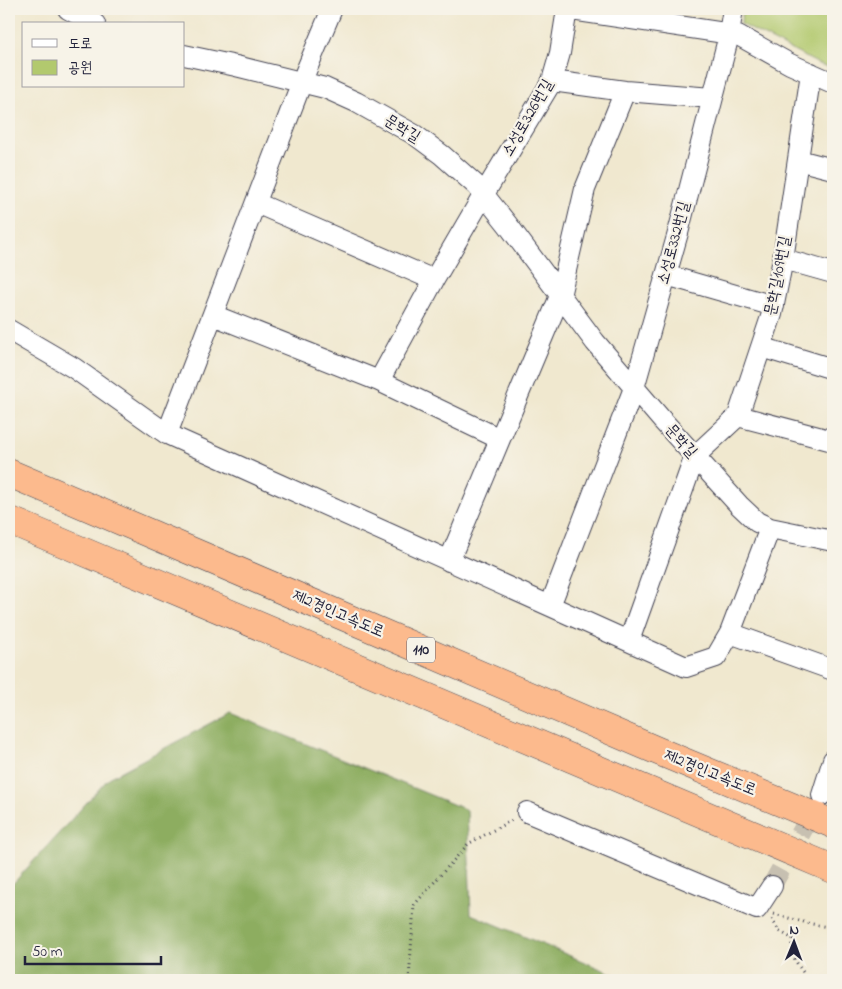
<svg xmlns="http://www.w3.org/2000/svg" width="842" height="989" font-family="'Indie Flower','Poor Story',sans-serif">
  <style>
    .green { fill: #b2c96e; stroke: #6a7654 }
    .forest { fill: #8dad61; stroke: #58684e }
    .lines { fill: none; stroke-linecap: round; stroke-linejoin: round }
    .street-tunnel { stroke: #c7c0b1; stroke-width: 20; stroke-dasharray: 20 10; stroke-linecap: butt }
    .street-casing { stroke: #414051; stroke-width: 22 }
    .highway-casing { stroke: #414051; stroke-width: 29 }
    .path { stroke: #414051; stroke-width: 3; stroke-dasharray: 1 4; stroke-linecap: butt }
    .street { stroke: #fff; stroke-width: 20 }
    .highway { stroke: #fcba8d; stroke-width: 28 }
    .labels { text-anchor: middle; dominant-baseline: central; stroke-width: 4.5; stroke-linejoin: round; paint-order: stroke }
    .shield { fill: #f7f3e8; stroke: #62616f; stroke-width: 1 }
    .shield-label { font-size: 15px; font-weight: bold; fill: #22223b }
    .street-label { font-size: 16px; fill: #22223b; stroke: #f7f3e8 }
  </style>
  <rect width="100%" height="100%" fill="#f7f3e8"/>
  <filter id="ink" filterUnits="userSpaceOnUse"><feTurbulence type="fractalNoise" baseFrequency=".02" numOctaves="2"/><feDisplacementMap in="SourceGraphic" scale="10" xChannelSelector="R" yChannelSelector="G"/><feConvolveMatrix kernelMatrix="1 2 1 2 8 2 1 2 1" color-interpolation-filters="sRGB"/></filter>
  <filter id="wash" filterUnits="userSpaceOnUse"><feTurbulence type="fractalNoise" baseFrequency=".0096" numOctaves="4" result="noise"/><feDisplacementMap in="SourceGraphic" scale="20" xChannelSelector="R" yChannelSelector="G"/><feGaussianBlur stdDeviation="1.12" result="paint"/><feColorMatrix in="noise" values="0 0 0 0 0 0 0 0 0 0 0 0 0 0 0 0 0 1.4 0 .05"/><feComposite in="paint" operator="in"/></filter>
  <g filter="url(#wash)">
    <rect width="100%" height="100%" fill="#f0e8cf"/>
    <path class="green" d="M 742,9 L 833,9 L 833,69 L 817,63 L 741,24 Z"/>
    <path class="forest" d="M 230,713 L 467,810 L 471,914 L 627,980 L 9,980 L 9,888 L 109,778 Z"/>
  </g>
  <g filter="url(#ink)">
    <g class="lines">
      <path class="street-tunnel" d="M 771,887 L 817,804"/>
      <g class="street-casing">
        <path id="street" d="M 68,9 L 95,24
          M 565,9 L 738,35 L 790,64 L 833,83
          M 184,55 L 236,66 L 325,88 L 356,102 L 415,135 L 442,155 L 477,186 L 508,225 L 595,342 L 662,420 L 739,505 L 757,522 L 770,528 L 833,541
          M 552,81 L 625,91 L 712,98
          M 798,160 L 833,169
          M 256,203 L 434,280
          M 783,259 L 833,273
          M 666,275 L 774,306
          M 213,315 L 379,381 L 500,439 L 560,296 L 585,189 L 625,91
          M 9,330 L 74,368 L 167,434 L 306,71 L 332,9
          M 761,347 L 833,369
          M 379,381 L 434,280 L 484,194 L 552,81 L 560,53 L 567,9
          M 738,416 L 833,441
          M 167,434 L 686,667 L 716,657 L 730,633 L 770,528
          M 449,561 L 500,439
          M 550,606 L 634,388 L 678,233 L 728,39 L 733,9
          M 730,633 L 833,670
          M 629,641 L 695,456 L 738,416 L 772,314 L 783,259 L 811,73
          M 822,795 L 833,760
          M 527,812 L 757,909 L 772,886"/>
      </g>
      <g class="highway-casing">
        <path id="highway" d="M 9,473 L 658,751 L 833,824
          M 9,520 L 833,869"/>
      </g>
      <path class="path" d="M 774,914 L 807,923 L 833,928
        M 772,919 L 779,931 L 793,939 C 787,954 801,969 809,980
        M 409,980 L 414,905 L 468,844 L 512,820"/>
      <use href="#street" class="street"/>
      <use href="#highway" class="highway"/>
    </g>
  </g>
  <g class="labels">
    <rect class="shield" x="407" y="637.5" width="28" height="25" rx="4"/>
    <g class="shield-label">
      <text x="421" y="650">110</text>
    </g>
    <g class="street-label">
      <text transform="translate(528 118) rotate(-60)">소성로326번길</text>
      <text transform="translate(402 129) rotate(31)">문학길</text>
      <text transform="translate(674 243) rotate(-75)">소성로332번길</text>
      <text transform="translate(778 276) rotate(-79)">문학길109번길</text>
      <text transform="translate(681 441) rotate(48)">문학길</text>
      <text transform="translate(338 614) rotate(23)">제2경인고속도로</text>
      <text transform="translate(710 773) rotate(22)">제2경인고속도로</text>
    </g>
  </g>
  <rect width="842" height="989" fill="none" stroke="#f7f3e8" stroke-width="30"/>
  <rect x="22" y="22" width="162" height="65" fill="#f7f3e8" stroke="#a29fa3"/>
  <rect x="32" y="39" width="25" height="8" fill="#ffffff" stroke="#a29fa3"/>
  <text x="68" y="48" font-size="15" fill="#22223b">도로</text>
  <rect x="32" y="60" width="25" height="15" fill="#b2c96e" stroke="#a29fa3"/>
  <text x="68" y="72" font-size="15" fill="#22223b">공원</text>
  <g transform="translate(794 942) rotate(1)" stroke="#f7f3e8" stroke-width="4" paint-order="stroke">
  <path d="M0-4L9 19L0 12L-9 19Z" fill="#22223b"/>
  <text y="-8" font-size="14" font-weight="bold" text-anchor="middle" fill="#22223b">N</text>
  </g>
  <path d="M25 956v8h136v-8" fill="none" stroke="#22223b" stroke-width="2.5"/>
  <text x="32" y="956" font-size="15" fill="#22223b" stroke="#f7f3e8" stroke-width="4" paint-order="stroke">50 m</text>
</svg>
